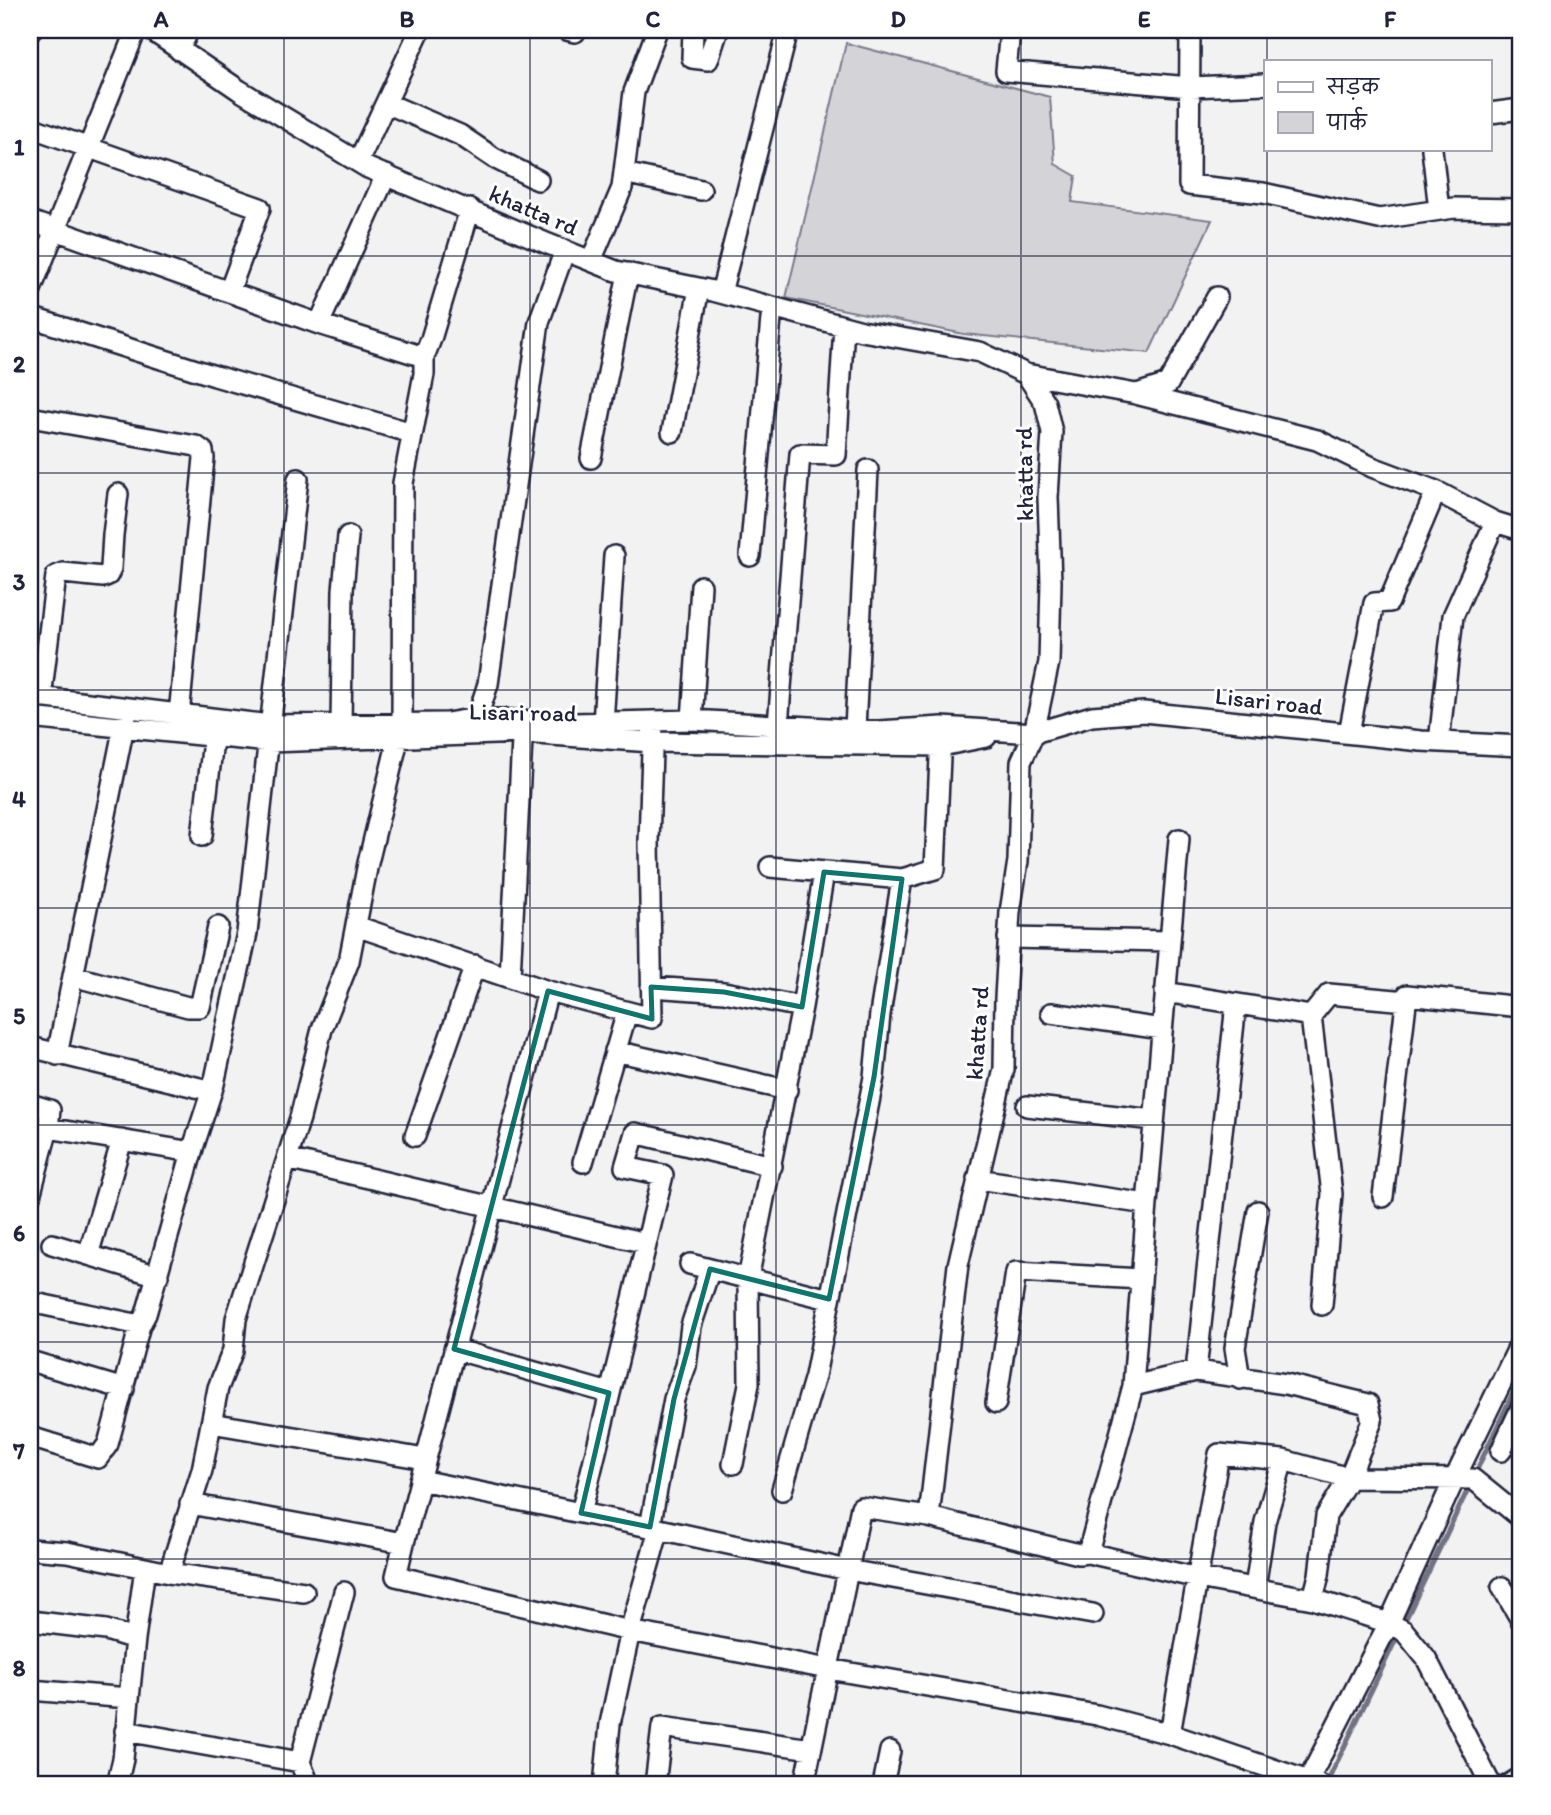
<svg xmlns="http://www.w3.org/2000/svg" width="1551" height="1815" font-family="Itim,'Playpen Sans Deva',sans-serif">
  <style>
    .green { fill: #d3d3d8; stroke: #7a7a8a; stroke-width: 2 }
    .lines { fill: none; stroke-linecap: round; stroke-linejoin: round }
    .stream { stroke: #727282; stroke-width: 5 }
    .minor-casing { stroke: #22223b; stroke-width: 24 }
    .minor { stroke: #fff; stroke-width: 19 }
    .marked { fill: none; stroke: #0f766e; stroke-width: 5; stroke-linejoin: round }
    .grid { fill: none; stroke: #22223b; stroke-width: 2; stroke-opacity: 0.55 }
    .labels { text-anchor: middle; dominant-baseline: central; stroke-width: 6; stroke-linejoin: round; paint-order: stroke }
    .street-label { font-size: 24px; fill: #22223b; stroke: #fff }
    .neatline { fill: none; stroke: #22223b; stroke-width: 2.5 }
    .grid-label { font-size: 23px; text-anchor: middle; font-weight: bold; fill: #22223b }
  </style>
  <rect width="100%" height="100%" fill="#f2f2f3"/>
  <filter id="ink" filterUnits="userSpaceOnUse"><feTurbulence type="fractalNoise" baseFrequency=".0143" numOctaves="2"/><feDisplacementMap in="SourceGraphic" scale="14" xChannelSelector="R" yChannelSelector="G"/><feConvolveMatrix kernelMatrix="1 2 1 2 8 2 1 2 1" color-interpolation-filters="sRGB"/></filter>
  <g filter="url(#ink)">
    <path class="green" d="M 846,43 L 1050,97 L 1055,164 L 1076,176 L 1072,202 L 1212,220 L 1149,353 L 964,334 L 786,298 Z"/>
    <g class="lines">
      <path class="stream" d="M 1474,1476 L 1521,1376
        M 1403,1625 L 1470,1485
        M 1326,1785 L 1399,1633"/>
      <g class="minor-casing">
        <path id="minor" d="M 151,30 L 239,90 L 368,168 L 546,243 L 616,271 L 713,291 L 862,331 L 980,352 L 1026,374 L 1045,403 L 1052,432 L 1048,497 L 1051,582 L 1049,662 L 1034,733 L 1021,762 L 1018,861 L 1010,912 L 1005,998 L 1004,1069 L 958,1265 L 929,1517
          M 567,30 L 575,32
          M 693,30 L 692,58 L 708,60 L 718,30
          M 1010,30 L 1006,71 L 1190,87 L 1266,84
          M 1190,30 L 1189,185 L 1263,193 L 1379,219 L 1454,208 L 1521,209
          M 30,32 L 31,30
          M 179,50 L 189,30
          M 386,103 L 460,135 L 494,158 L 538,180
          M 1490,113 L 1521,109
          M 30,127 L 260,208 L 229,292
          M 1432,149 L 1439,210
          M 358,162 L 420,30
          M 624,173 L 701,190
          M 30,221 L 319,324 L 424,357
          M 591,261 L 622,188 L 634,92 L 657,30
          M 30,292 L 136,30
          M 721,293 L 788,30
          M 30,317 L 215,376 L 412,433
          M 319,324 L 386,175
          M 1026,374 L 1136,394 L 1317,440 L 1372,467 L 1436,491
          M 1137,394 L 1168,384 L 1217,297
          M 30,417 L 196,446 L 203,451 L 204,458 L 179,715
          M 672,432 L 699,288
          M 591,458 L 628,273
          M 1495,522 L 1521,530
          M 750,556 L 772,307
          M 30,696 L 270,725 L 447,723 L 477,718 L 574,723 L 692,720 L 879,731 L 942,727 L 1034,733 L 1092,716 L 1144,712 L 1421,741 L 1521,746
          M 41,698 L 56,576 L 63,573 L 103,577 L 108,575 L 111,568 L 113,535 L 118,494
          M 30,718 L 269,742 L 522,733 L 652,742 L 941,746 L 986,737
          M 477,718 L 488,684 L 539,322 L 565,250
          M 692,720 L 701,586
          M 603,723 L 614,556
          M 341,724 L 343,590 L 348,536
          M 778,725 L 800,454 L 836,455 L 844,326
          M 855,729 L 868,470
          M 1349,733 L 1374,603 L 1389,602 L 1436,491 L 1495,522 L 1453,616 L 1439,742
          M 202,836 L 215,723
          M 770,867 L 902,879 L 880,1014 L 874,1077 L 815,1376 L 782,1490
          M 902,879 L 935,869 L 941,735
          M 356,926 L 548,991
          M 1008,938 L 1170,941
          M 73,976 L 188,1007 L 200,1007 L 218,927
          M 510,977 L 523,720
          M 651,987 L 724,992 L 802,1007 L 748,1279 L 749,1384 L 733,1464
          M 1165,992 L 1311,1016 L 1329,994 L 1407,1001
          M 802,1007 L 824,872
          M 1051,1013 L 1162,1029
          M 1311,1016 L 1332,1194 L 1322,1305
          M 30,1047 L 212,1091
          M 615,1051 L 787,1090
          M 57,1055 L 126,716
          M 30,1104 L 50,1110 L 48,1128
          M 1027,1106 L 1154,1120
          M 415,1136 L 475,965
          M 287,1159 L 646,1243
          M 583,1162 L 627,1012
          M 977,1179 L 1147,1204 L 1179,839
          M 30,1196 L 48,1128 L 192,1152
          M 1383,1197 L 1407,995 L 1521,1007
          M 52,1244 L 158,1276
          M 88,1255 L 122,1140
          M 690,1264 L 829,1299
          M 30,1302 L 140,1325
          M 454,1349 L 609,1393
          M 30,1361 L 124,1389
          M 1196,1371 L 1236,1004
          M 1240,1379 L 1235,1348 L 1258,1211
          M 1133,1386 L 1196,1371 L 1286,1384 L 1368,1404 L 1372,1421 L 1349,1478 L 1326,1516 L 1319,1575 L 1313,1599
          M 996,1403 L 1016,1272 L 1141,1279
          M 211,1423 L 425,1459
          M 30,1437 L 98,1458 L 108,1444 L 140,1325 L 146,1314 L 194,1145 L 214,1084 L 247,933 L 298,479
          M 1501,1451 L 1521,1408
          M 190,1504 L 404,1543 L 548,991 L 652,1018 L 649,842 L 653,721
          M 581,1513 L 663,1175 L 625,1167 L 635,1133 L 772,1166
          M 650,1527 L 674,1399 L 686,1366 L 691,1326 L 710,1269
          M 659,1529 L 848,1570 L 1093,1614
          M 404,1543 L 396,1576 L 630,1631 L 659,1529 L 420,1480
          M 30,1549 L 67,1552 L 145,1568
          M 1088,1553 L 1133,1386 L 1147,1204
          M 169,1573 L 304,1592
          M 1502,1587 L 1521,1620
          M 1255,1588 L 1265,1522 L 1283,1460
          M 30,1621 L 106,1630 L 135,1639
          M 30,1690 L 129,1698
          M 125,1731 L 300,1762
          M 1170,1734 L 1219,1454 L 1283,1460 L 1349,1478 L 1473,1479 L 1521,1518
          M 117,1785 L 123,1759 L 135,1639 L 145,1568 L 169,1573 L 202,1470 L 218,1388 L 233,1350 L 236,1319 L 300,1118 L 322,1029 L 349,961 L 368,863 L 402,723 L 403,483 L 424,374 L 424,357 L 431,339 L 470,209
          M 304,1785 L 306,1777 L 300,1762 L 344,1592
          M 604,1785 L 610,1724 L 630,1631 L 828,1669 L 1097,1715 L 1170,1734 L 1320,1785
          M 655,1785 L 662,1727 L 811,1749
          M 804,1785 L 861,1507 L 929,1517 L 1079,1554 L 1088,1553 L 1198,1578 L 1313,1599 L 1389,1623 L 1404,1631 L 1426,1658 L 1491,1785
          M 883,1785 L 890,1751
          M 1306,1785 L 1389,1623 L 1455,1478 L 1521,1342
          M 1508,1785 L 1521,1777"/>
      </g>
      <use href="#minor" class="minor"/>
    </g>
  </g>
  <path class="marked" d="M 824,872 L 902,879 L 874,1077 L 829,1299 L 710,1269 L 674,1399 L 650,1527 L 581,1513 L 609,1393 L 454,1349 L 548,991 L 652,1019 L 651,987 L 724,992 L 802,1007 Z"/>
  <path class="grid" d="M 284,30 L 284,1785M 530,30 L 530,1785M 776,30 L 776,1785M 1021,30 L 1021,1785M 1267,30 L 1267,61M 1267,149 L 1267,1785M 30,256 L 1521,256M 30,473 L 1521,473M 30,690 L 1521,690M 30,908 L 1521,908M 30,1125 L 1521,1125M 30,1342 L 1521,1342M 30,1559 L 1521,1559"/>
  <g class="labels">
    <g class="street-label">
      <text transform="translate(534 210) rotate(23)">khatta rd</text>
      <text transform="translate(1024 474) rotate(-91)">khatta rd</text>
      <text transform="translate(1269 701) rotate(6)">Lisari road</text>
      <text transform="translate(523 712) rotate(1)">Lisari road</text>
      <text transform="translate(977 1033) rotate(-86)">khatta rd</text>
    </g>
  </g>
  <rect width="1551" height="1815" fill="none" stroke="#fff" stroke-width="77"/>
  <rect x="1264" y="60" width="228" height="91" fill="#ffffff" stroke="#a7a7b1" stroke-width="2"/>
  <rect x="1278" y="82" width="35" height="10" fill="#ffffff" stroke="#a7a7b1" stroke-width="2"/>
  <text x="1327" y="94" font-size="21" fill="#22223b">सड़क</text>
  <rect x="1278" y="112" width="35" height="21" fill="#d3d3d8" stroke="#a7a7b1" stroke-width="2"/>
  <text x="1327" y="130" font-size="21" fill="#22223b">पार्क</text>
  <rect x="38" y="38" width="1474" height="1738" class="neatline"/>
  <g class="grid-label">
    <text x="161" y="27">A</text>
    <text x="407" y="27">B</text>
    <text x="653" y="27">C</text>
    <text x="898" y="27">D</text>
    <text x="1144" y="27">E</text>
    <text x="1390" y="27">F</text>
    <text x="19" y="155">1</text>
    <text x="19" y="372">2</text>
    <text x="19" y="590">3</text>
    <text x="19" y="807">4</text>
    <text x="19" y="1024">5</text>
    <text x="19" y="1241">6</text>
    <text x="19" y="1459">7</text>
    <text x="19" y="1676">8</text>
  </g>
</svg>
